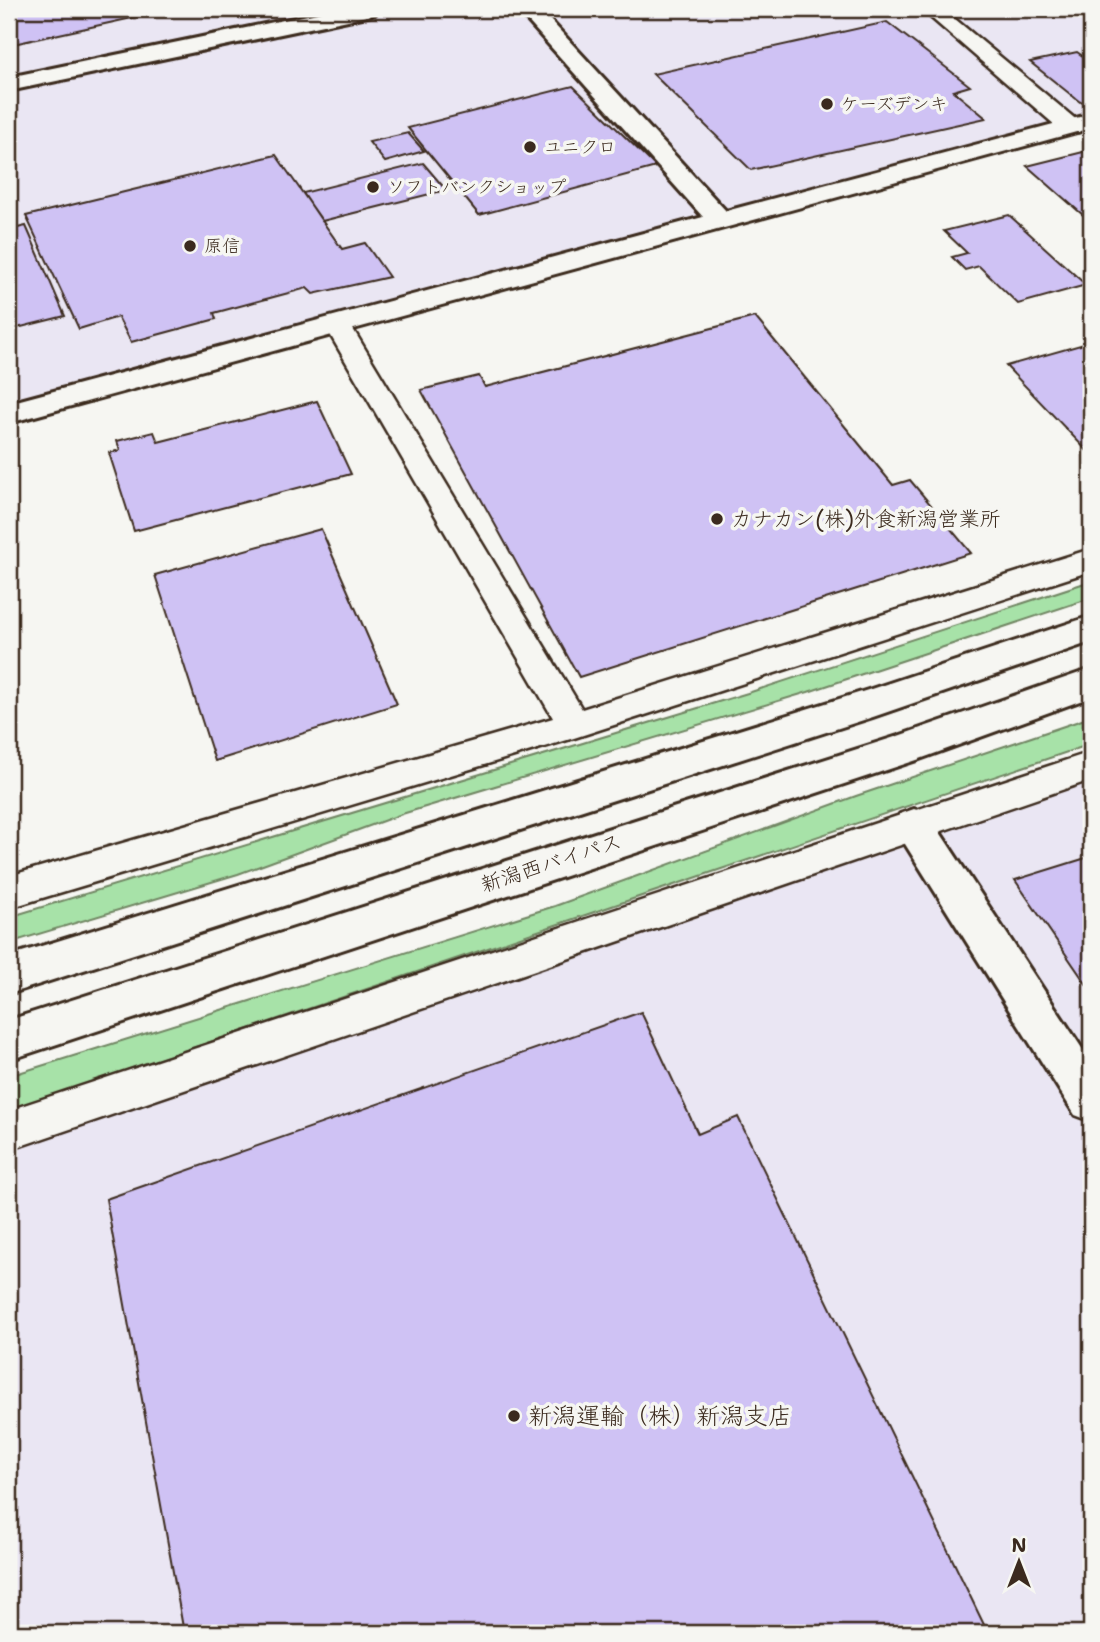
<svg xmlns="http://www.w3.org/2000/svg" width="1100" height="1642" font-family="'Shantell Sans','Klee One',sans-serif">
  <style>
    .built { fill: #eae6f3 }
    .green { fill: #a7e2a8; stroke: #718663; stroke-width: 2 }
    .building { fill: #cfc2f4; stroke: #3b2a1e; stroke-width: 2 }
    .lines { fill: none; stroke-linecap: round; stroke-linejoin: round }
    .street-casing { stroke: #3b2a1e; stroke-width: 5 }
    .secondary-casing { stroke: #3b2a1e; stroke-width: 6 }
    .highway-casing { stroke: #3b2a1e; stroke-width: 6 }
    .street { fill: #f6f6f2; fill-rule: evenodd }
    .secondary { fill: #f6f6f2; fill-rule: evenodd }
    .highway { fill: #f6f6f2; fill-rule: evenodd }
    .poi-dot { fill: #3b2a1e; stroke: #f6f6f2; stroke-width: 2.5 }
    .labels { text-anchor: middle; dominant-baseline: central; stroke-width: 7; stroke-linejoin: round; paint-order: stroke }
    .far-poi-label { font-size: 18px; fill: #3b2a1e; stroke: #f6f6f2; text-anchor: start }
    .poi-label { font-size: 21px; fill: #3b2a1e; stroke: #f6f6f2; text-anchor: start }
    .street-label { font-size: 21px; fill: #3b2a1e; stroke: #f6f6f2 }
    .near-poi-label { font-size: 24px; fill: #3b2a1e; stroke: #f6f6f2; text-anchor: start }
  </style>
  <rect width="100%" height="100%" fill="#f6f6f2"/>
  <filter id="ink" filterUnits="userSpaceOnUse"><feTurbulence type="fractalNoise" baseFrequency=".0143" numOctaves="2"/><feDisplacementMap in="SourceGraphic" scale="14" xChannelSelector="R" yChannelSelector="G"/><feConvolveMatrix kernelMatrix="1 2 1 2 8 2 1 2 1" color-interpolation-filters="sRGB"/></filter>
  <g filter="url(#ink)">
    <path class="built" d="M 9,9 L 1079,9 L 1091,14 L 1091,118 L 9,405 Z
      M 1091,766 L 1091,1633 L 9,1633 L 9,1130 Z"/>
    <path class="green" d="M 1091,581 L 1091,598 L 808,692 L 402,814 L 238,874 L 9,943 L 9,917 L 751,692 Z
      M 1091,717 L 1091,744 L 9,1110 L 9,1076 L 555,906 L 856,796 Z"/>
    <path class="building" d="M 9,9 L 173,9 L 9,45 Z
      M 887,22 L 970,86 L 953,91 L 986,118 L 751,170 L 653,74 Z
      M 1077,52 L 1091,62 L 1091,99 L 1080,102 L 1030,62 Z
      M 573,86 L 656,167 L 479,215 L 408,128 Z
      M 408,133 L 424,151 L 385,162 L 369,142 Z
      M 1091,150 L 1091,222 L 1027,166 Z
      M 276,155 L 342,249 L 365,243 L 389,277 L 313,294 L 307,288 L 214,313 L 216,319 L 131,342 L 118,317 L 79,329 L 26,216 Z
      M 423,163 L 446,190 L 322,221 L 303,193 Z
      M 1009,215 L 1086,285 L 1018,304 L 979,266 L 965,270 L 952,257 L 967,253 L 944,231 Z
      M 26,226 L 65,316 L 9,330 L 9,230 Z
      M 755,317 L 893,485 L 910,480 L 971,553 L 579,677 L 421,390 L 479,376 L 485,387 Z
      M 1091,342 L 1091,455 L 1006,366 Z
      M 317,401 L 351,474 L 134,531 L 109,453 L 120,450 L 117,441 L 154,432 L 158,442 Z
      M 321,529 L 397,704 L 215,761 L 155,575 Z
      M 1086,858 L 1091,865 L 1091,991 L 1015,880 Z
      M 641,1012 L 698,1134 L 738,1117 L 988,1633 L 184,1633 L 106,1199 Z"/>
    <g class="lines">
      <g class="street-casing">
        <path id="street" d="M 921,9 L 943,9 L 1079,122 L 1082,127 L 1079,132 L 1063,132 Z
          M 337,316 L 346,318 L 350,324 L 582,709 L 1091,549 L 1091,571 L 574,738 L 9,908 L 9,876 L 553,718 L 324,324 L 328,318 Z
          M 1091,752 L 1091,780 L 9,1150 L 9,1110 Z"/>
      </g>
      <g class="secondary-casing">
        <path id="secondary" d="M 337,9 L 378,9 L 375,14 L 367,16 L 9,91 L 9,77 Z
          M 517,9 L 540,9 L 726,211 L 1091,114 L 1091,128 L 9,423 L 9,403 L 703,217 Z
          M 914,809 L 928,814 L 1091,1062 L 1091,1121 L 1075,1115 L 900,836 L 895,825 L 900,814 Z"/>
      </g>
      <g class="highway-casing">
        <path id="highway" d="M 1091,616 L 1091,642 L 873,717 L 9,994 L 9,956 L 868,690 Z
          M 1091,669 L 1091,697 L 917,760 L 9,1060 L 9,1020 L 898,736 Z"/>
      </g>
      <use href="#street" class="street"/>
      <use href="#secondary" class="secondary"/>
      <use href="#highway" class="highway"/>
    </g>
  </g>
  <g class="poi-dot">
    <circle cx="827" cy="104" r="7"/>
    <circle cx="530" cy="147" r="7"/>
    <circle cx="373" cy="187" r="7"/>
    <circle cx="190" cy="246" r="7"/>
    <circle cx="717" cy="519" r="7"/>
    <circle cx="514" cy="1416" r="7"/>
  </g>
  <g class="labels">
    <g class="far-poi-label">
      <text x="841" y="104">ケーズデンキ</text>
      <text x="544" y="147">ユニクロ</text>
      <text x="387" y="187">ソフトバンクショップ</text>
      <text x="204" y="246">原信</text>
    </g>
    <g class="poi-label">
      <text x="731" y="519">カナカン(株)外食新潟営業所</text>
    </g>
    <g class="street-label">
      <text transform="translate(551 863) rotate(-18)">新潟西バイパス</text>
    </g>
    <g class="near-poi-label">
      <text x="528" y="1416">新潟運輸（株）新潟支店</text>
    </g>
  </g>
  <rect width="1100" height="1642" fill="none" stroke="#f6f6f2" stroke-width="35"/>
  <rect x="18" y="18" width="1065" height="1607" fill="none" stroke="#3b2a1e" stroke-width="2.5" filter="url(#ink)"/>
  <g transform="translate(1019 1562)" stroke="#f6f6f2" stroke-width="5" paint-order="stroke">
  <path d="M0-5L12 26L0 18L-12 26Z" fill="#3b2a1e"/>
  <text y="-10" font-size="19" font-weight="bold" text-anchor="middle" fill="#3b2a1e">N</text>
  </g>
</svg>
